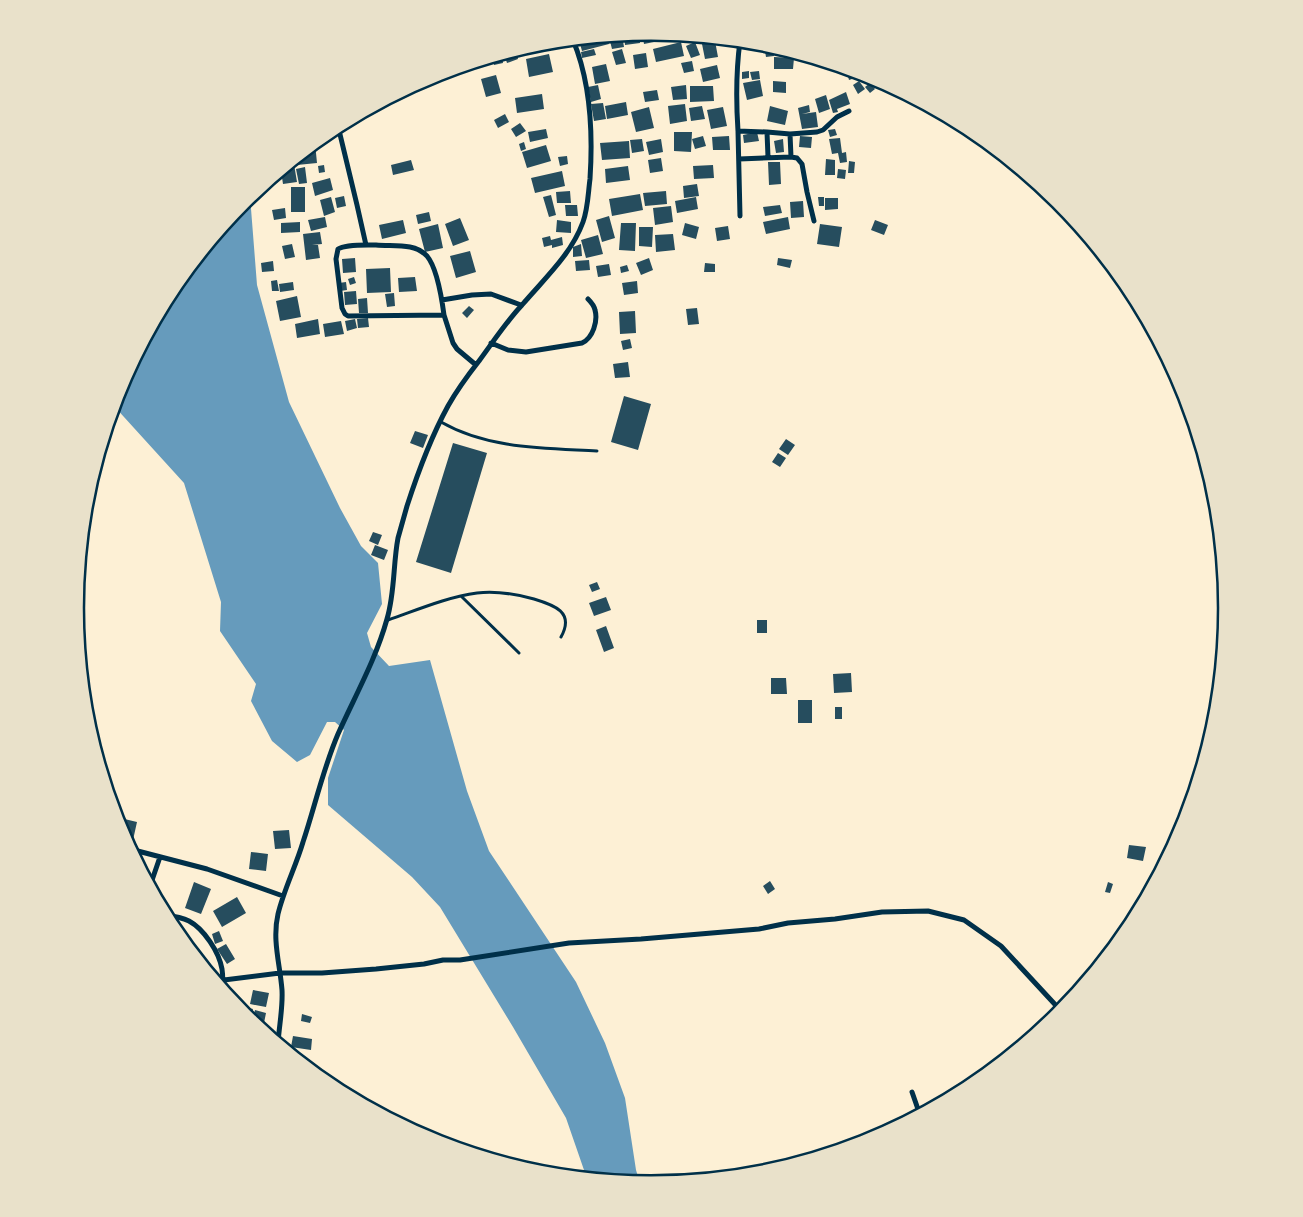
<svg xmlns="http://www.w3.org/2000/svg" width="1303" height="1217" font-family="'Roboto Serif',serif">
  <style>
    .water { fill: #669bbc }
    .building { fill: #264d5e }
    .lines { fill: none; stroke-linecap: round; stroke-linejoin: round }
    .service { stroke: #003049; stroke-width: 3 }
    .minor { stroke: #003049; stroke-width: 5 }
    .rim { fill: none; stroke: #003049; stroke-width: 2.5 }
  </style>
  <rect width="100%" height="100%" fill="#fdf0d5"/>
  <path class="water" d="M 250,196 L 257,285 L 289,402 L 340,508 L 361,546 L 378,563 L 382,604 L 367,633 L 371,647 L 389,666 L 430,660 L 467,791 L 489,851 L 576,982 L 605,1043 L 625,1098 L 636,1170 L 640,1183 L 589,1178 L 584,1170 L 566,1118 L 513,1027 L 440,907 L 412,877 L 328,805 L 328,778 L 344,730 L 335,722 L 327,722 L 310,755 L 297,762 L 272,741 L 251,701 L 256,684 L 220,631 L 221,602 L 184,483 L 114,406 L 119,388 L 173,288 L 244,201 Z"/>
  <path class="building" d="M 642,33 L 657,33 L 659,41 L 644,44 Z
    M 639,34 L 640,43 L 625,45 L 624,35 Z
    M 622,35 L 624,47 L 612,49 L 609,37 Z
    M 607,37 L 609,44 L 582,51 L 579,40 Z
    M 706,38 L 723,40 L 715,41 L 718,57 L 705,59 L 701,39 Z
    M 681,42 L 684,56 L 656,62 L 653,49 Z
    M 695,42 L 700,55 L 691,58 L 686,46 Z
    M 542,43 L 544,50 L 526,55 L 524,48 Z
    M 594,49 L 596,55 L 582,58 L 581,52 Z
    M 622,49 L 626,63 L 616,65 L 612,52 Z
    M 773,50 L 774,56 L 766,57 L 765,51 Z
    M 516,51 L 518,59 L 507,63 L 504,54 Z
    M 646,53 L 648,67 L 635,69 L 633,55 Z
    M 549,54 L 553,72 L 529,77 L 526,59 Z
    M 502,55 L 503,63 L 494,65 L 493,58 Z
    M 774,57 L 794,58 L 793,69 L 774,69 Z
    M 692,61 L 694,71 L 684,73 L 681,63 Z
    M 606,64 L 610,81 L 595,84 L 592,67 Z
    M 717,65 L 720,78 L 703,82 L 700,69 Z
    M 749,71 L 749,78 L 742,79 L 742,72 Z
    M 759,71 L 760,79 L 752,80 L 750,72 Z
    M 853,71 L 857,72 L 866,75 L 860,79 Z
    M 853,71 L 855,78 L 849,80 L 847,73 Z
    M 496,75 L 501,93 L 486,97 L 481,79 Z
    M 760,80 L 763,96 L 747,100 L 743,83 Z
    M 773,81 L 786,82 L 786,93 L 773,92 Z
    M 859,81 L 865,89 L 858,94 L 853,85 Z
    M 870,83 L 875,89 L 870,93 L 865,87 Z
    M 598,85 L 601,99 L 591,102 L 588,87 Z
    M 686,85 L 687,99 L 673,100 L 671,87 Z
    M 690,86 L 713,86 L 714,101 L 690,102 Z
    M 657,90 L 659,100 L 645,102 L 643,92 Z
    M 846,92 L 850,104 L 837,109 L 838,112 L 833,113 L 829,100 Z
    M 542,94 L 544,109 L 517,113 L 515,98 Z
    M 826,95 L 830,109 L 819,113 L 815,99 Z
    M 626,102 L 628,115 L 607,119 L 605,106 Z
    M 603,103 L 606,119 L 594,121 L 591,104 Z
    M 685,104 L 687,121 L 670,124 L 668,106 Z
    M 809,105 L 810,112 L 802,114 L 816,112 L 818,127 L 802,129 L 798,108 Z
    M 702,106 L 705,119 L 691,121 L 689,108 Z
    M 770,106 L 788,111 L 785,125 L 767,121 Z
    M 649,107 L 654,128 L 636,132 L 631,112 Z
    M 723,107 L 727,126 L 711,129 L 707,110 Z
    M 505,114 L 509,122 L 498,128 L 494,120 Z
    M 520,123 L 526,131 L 516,137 L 511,129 Z
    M 546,129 L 548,138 L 530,142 L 528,132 Z
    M 835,129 L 837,135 L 830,137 L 828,130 Z
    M 674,132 L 692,132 L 691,152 L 674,151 Z
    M 757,132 L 759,141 L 744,143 L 743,135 Z
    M 703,136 L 706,146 L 695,149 L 692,139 Z
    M 729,136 L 730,150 L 713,150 L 712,137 Z
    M 800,136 L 812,137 L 811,148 L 799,147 Z
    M 840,138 L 842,153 L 846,152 L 847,162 L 840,163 L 838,153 L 832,154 L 829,139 Z
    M 642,139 L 644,151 L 632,153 L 630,140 Z
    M 661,139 L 663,152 L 649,155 L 646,142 Z
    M 783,139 L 784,152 L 776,153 L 774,141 Z
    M 629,141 L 630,158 L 602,160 L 600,143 Z
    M 524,142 L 526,149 L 521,151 L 519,144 Z
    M 315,143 L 317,163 L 297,165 L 296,158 Z
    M 546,145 L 551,161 L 527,168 L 522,152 Z
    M 567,156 L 568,164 L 560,166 L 558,157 Z
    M 661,158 L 663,171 L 650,173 L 648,160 Z
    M 826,159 L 835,160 L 835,175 L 825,175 Z
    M 411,160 L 414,170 L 393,175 L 391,165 Z
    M 849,161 L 855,162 L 854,173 L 848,173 Z
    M 768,162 L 780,162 L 781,184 L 769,185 Z
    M 289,164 L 294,164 L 297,182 L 283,184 L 281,171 Z
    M 324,165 L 325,172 L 319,173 L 318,166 Z
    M 713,165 L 714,178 L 694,179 L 693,166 Z
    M 628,166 L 630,180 L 606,183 L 605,169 Z
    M 305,167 L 307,183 L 299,184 L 296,169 Z
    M 838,169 L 846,170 L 845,179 L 837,178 Z
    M 562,171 L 565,186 L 535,193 L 531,178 Z
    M 330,178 L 333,190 L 315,196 L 312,183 Z
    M 697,184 L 699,196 L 684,198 L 683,186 Z
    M 291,187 L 305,187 L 305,212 L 291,212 Z
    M 570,191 L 571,203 L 557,203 L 556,192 Z
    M 666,191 L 667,204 L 645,206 L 643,193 Z
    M 640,194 L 643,210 L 612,216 L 609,199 Z
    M 551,195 L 556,215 L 549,217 L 543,197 Z
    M 344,196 L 346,206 L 337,208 L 335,198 Z
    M 331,197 L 335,212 L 324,216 L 320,200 Z
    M 696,197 L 698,209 L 677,213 L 675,201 Z
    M 818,197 L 824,197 L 824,206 L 819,206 Z
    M 825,198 L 838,198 L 838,209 L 825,210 Z
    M 803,201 L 804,217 L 791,218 L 790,202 Z
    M 565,205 L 577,205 L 578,216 L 566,216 Z
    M 780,205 L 782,213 L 765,216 L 763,207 Z
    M 671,206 L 673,222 L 655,225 L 653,208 Z
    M 285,208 L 286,218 L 274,220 L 272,210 Z
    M 429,212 L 431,221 L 418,224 L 416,215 Z
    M 609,216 L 615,238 L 602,242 L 596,220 Z
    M 325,217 L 327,227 L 311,231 L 308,220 Z
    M 788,217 L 790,229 L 766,234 L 763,222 Z
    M 460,218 L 469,240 L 453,246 L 445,224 Z
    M 403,220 L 406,233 L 382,239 L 379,225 Z
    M 557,220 L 571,222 L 571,233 L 556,232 Z
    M 875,220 L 888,225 L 884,235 L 871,230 Z
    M 300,222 L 300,232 L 281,233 L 281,223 Z
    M 621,223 L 636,223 L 635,251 L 619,250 Z
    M 685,223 L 699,227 L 696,239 L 682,235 Z
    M 438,224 L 443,248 L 425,252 L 419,229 Z
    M 820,224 L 842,227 L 839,247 L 817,244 Z
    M 728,226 L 730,239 L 717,241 L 715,228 Z
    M 639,227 L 653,227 L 652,247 L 639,246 Z
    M 320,232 L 322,244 L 312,245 L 318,245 L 320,258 L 306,260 L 303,234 Z
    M 673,234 L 675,250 L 656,252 L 655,235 Z
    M 598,235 L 603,254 L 586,258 L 581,240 Z
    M 550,236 L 551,240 L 562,237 L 563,245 L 552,248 L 552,245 L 544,247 L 542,238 Z
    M 292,244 L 295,257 L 285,259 L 282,246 Z
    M 581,244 L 582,256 L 573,257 L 573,247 Z
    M 470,251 L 476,272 L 456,278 L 450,256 Z
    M 355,258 L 356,272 L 343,273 L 342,259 Z
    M 649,258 L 653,270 L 641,275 L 636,263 Z
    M 778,258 L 792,260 L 790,268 L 777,265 Z
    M 589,260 L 590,270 L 576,271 L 575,261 Z
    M 273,261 L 274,271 L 262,272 L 261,263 Z
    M 705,263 L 715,264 L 715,272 L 704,272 Z
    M 609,264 L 611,275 L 598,277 L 596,266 Z
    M 627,265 L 629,271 L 621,273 L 620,267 Z
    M 390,268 L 391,292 L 367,293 L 366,269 Z
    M 354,277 L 356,283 L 350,285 L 348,279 Z
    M 415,277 L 417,291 L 399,292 L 398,278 Z
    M 277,280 L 279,291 L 272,291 L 271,281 Z
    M 637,281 L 638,293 L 624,295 L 622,283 Z
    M 293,282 L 294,290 L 280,292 L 279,284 Z
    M 346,282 L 347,290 L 340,291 L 339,283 Z
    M 356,291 L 357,304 L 345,305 L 344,292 Z
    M 394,293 L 395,306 L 387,307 L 385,294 Z
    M 297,296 L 301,317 L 280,321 L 276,301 Z
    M 367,298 L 368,313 L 359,313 L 358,299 Z
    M 469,306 L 474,310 L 467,318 L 462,313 Z
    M 697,308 L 699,324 L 688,325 L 686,309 Z
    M 635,311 L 636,333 L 620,334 L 619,312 Z
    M 368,318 L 369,327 L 358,328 L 357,319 Z
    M 318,319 L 320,334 L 297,338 L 295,324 Z
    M 355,319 L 357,328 L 347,331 L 345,321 Z
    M 341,321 L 344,334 L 325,337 L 323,324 Z
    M 630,339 L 632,348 L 623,350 L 621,341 Z
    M 628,362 L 630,377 L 615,378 L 613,364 Z
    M 624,396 L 651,404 L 638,450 L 611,442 Z
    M 415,431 L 428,435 L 423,448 L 410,443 Z
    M 786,439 L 795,445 L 788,455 L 779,449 Z
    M 453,443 L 487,453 L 451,573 L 416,562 Z
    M 778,453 L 786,458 L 780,467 L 772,462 Z
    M 373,532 L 382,535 L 378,545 L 369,541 Z
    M 375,545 L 388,550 L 384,560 L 371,555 Z
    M 597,582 L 600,589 L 592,592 L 589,585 Z
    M 606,597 L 611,610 L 594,616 L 589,603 Z
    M 757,620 L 767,620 L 767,633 L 757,633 Z
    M 606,626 L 614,648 L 604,652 L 596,630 Z
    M 851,673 L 852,692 L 834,693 L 833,674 Z
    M 771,678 L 786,678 L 787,694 L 771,694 Z
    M 798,700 L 812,700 L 812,723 L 798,723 Z
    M 835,707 L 842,707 L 842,719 L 835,719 Z
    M 116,817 L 137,822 L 133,840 L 124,838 L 119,829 Z
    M 289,830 L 291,848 L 275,849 L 273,831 Z
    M 1129,845 L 1146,847 L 1143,861 L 1127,858 Z
    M 251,852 L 268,854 L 266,871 L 249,869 Z
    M 134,856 L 143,859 L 140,868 L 137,861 Z
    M 770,881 L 775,889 L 768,894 L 763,886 Z
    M 194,882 L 211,889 L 201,914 L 185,908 Z
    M 1108,882 L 1113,884 L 1110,893 L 1105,892 Z
    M 237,897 L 246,913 L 222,927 L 213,911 Z
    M 219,931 L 223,941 L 215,944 L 212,934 Z
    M 226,944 L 235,959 L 227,964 L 217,949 Z
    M 253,990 L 269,993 L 266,1007 L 250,1004 Z
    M 235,1005 L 253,1009 L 250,1020 L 244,1016 Z
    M 255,1010 L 266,1013 L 263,1028 L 258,1027 L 252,1022 Z
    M 302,1014 L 312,1017 L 310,1023 L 301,1021 Z
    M 293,1036 L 312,1039 L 311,1050 L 291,1047 Z"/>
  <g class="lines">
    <path class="service" d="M 441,422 C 488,449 544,448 597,451
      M 461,596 L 519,653
      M 388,620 C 417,610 447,597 477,593 C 496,591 516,594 534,599 C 554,605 575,612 561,637"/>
    <path class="minor" d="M 740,41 C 736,71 736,101 738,131 L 767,132 L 790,134 L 817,132 L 823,130 L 837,117 L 849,111
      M 338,126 L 357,205 L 366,245
      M 738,131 L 740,216
      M 767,132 L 768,157
      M 791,157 L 797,158 L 802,164 L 807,192 L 814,221
      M 739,159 L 791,157 L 790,134
      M 442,300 L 472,295 L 491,294 L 521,305
      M 444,315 C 442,300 437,268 427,256 C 423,252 416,248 410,247 C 399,245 387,246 376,245 C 366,245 346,244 338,249 L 336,259 L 342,308 L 345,314 L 348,316 L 444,315 L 453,343 L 457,349 L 476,365
      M 491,343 L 508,350 L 526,352 L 582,343 C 593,338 598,321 595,310 C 594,305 591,302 588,299
      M 130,849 L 207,869 L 283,896
      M 150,886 L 160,857
      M 165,915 C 173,916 181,917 189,921 C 204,929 219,952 222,969 C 223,976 223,982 222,989
      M 216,981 L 280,973 L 322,973 L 376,969 L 424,964 L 443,960 L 460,960 L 569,943 L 641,939 L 759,929 L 788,923 L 835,919 L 882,912 L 928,911 L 964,920 L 1001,946 L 1062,1012
      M 278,1044 C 279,1026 283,1008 282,990 C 280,964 272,940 278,914 C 284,889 296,866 303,842 C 315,806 323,769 338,734 C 355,696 376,659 387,619 C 395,592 393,564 398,538 C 401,527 404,517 407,506 C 418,472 431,437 448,406 C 457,390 468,375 479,361 C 493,342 506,322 522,305 C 544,279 571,255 583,222 C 588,208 588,194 590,179 C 593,133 591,83 573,40
      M 912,1092 L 920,1115"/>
  </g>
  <path d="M0 0H1303V1217H0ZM84 608a567 567 0 1 1 1134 0a567 567 0 1 1-1134 0Z" fill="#e9e1ca" fill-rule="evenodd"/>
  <path class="rim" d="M84 608a567 567 0 1 1 1134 0a567 567 0 1 1-1134 0Z"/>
</svg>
